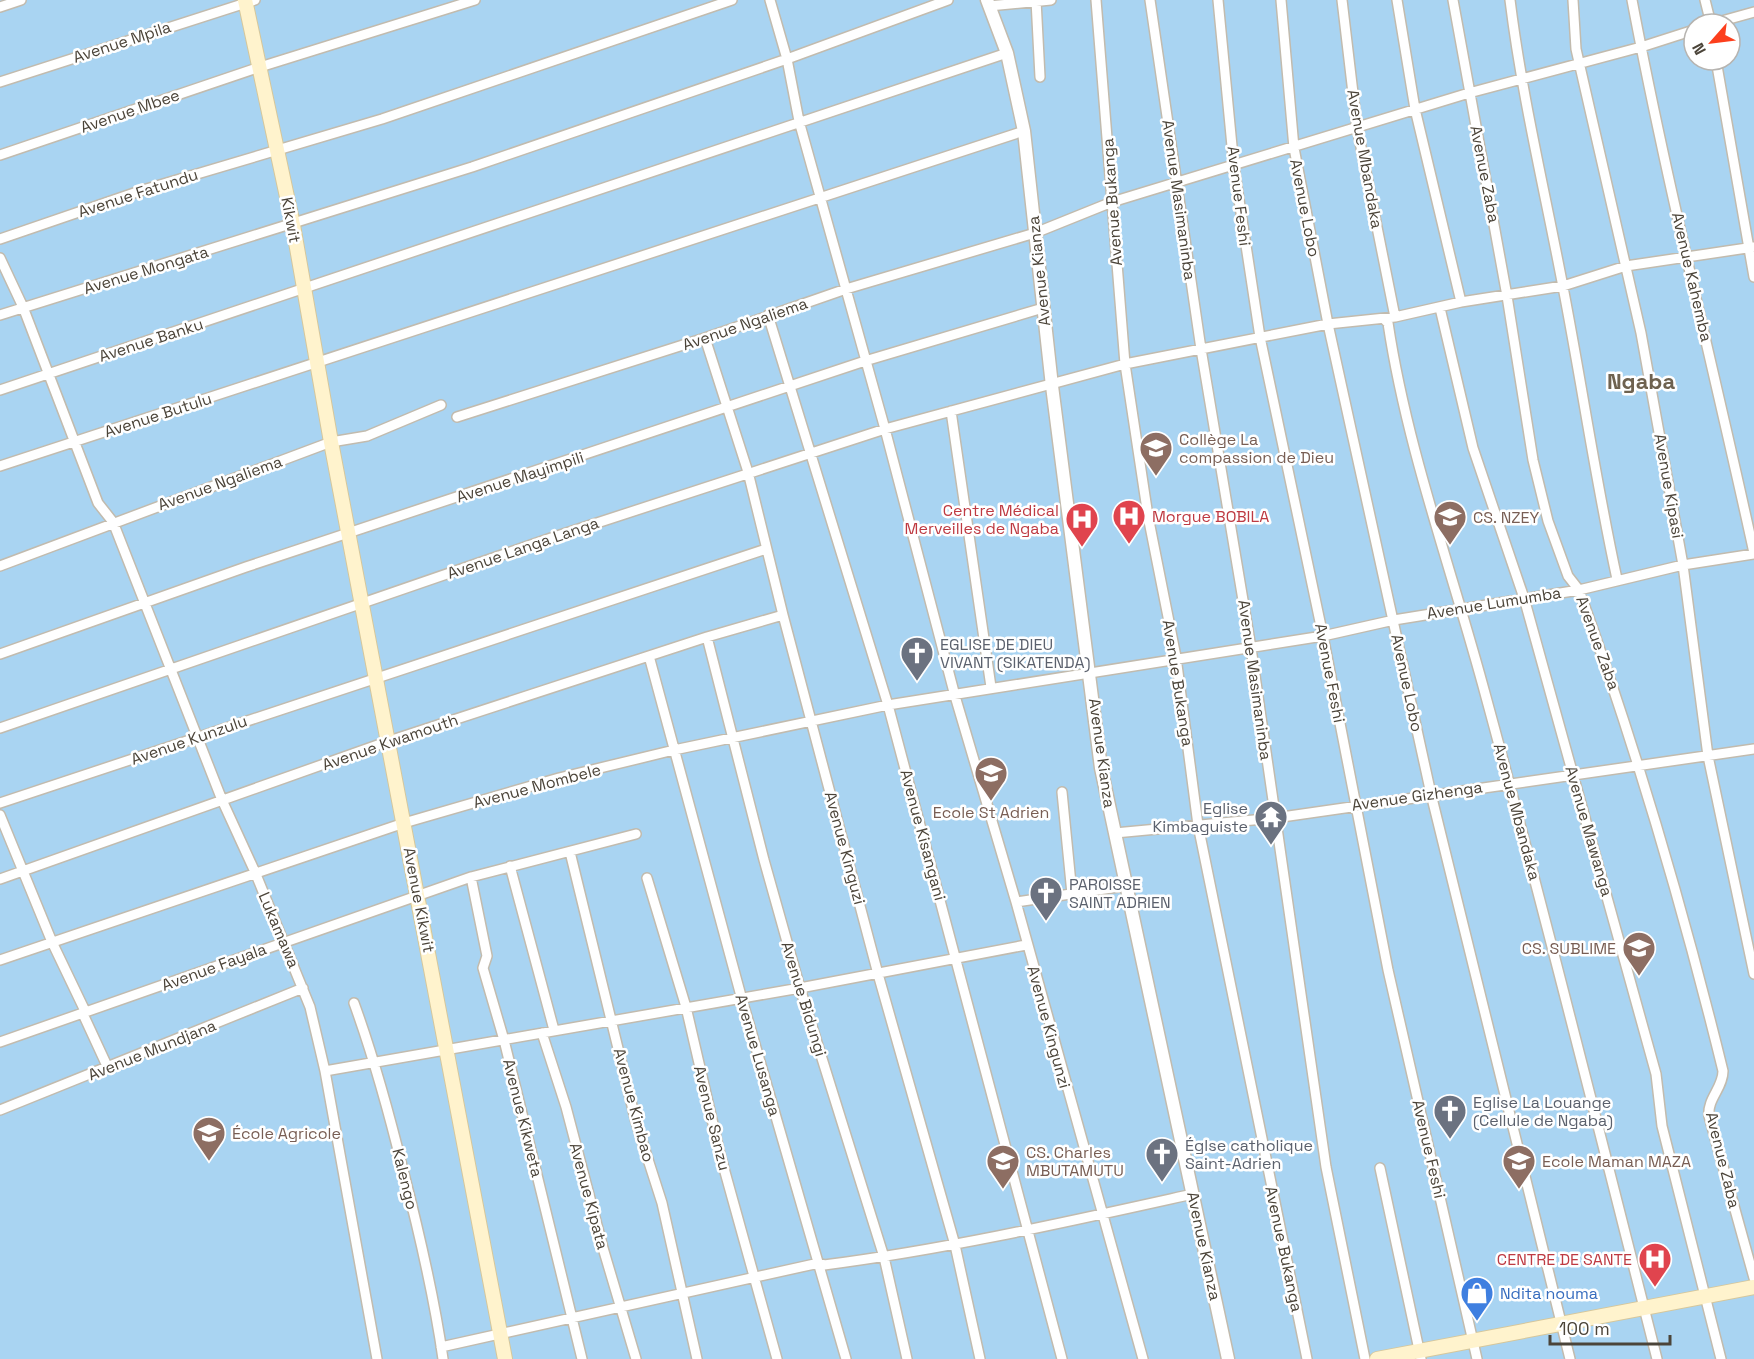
<svg xmlns="http://www.w3.org/2000/svg" width="1754" height="1359" font-family="'Space Grotesk',sans-serif">
  <style>
    .water { fill: #a9d4f2; fill-rule: evenodd }
    .lines { fill: none; stroke-linecap: round; stroke-linejoin: round }
    .minor-casing { stroke: #c2bbae; stroke-width: 12 }
    .tertiary-casing { stroke: #c2bbae; stroke-width: 15 }
    .secondary-casing { stroke: #d6c79b; stroke-width: 16 }
    .minor { stroke: #fff; stroke-width: 9 }
    .tertiary { stroke: #fff; stroke-width: 12 }
    .secondary { stroke: #fff3cd; stroke-width: 14 }
    .labels { text-anchor: middle; dominant-baseline: central; stroke-width: 5; stroke-linejoin: round; paint-order: stroke }
    .street-label { font-size: 16px; fill: #4b4439; stroke: #fff }
    .education-label { font-size: 16px; fill: #785e54; stroke: #fff; text-anchor: start }
    .health-label { font-size: 16px; fill: #be3a42; stroke: #fff; text-anchor: end }
    .worship-label { font-size: 16px; fill: #5b616d; stroke: #fff; text-anchor: start }
    .shop-label { font-size: 16px; fill: #366cbe; stroke: #fff; text-anchor: start }
    .district-label { font-size: 22px; font-weight: bold; fill: #6e6250; stroke: #fff }
  </style>
  <rect width="100%" height="100%" fill="#f6f3ec"/>
  <path class="water" d="M 0,0 L 1754,0 L 1754,1359 L 0,1359 ZM 1694,24 L 1730,24 L 1730,60 L 1694,60 Z"/>
  <g class="lines">
    <g class="minor-casing">
      <path id="minor" d="M 770,0 L 787,59 L 799,121 L 885,429 L 955,696 L 1016,902 L 1143,1359
        M 1036,0 L 1040,77
        M 1096,0 L 1125,364 L 1148,516 L 1176,657 L 1198,825 L 1307,1359
        M 1150,0 L 1201,349 L 1251,648 L 1326,1167 L 1365,1359
        M 1218,0 L 1234,167 L 1260,337 L 1323,636 L 1388,970 L 1477,1359
        M 1281,0 L 1294,148 L 1328,324 L 1431,794 L 1570,1359
        M 1342,0 L 1357,127 L 1395,317
        M 1397,0 L 1415,109 L 1461,302
        M 1453,0 L 1507,296 L 1533,460 L 1548,521 L 1568,576 L 1579,590 C 1636,748 1683,908 1723,1071 C 1723,1088 1707,1099 1709,1116 L 1754,1278
        M 1510,0 C 1522,97 1545,192 1563,287 C 1582,385 1596,483 1617,579
        M 1573,0 L 1576,49 L 1641,333 L 1683,565 L 1708,756 L 1754,974
        M 1632,0 C 1667,186 1714,369 1754,553
        M 1705,0 L 1711,24
        M 989,6 L 1051,0
        M 0,7 L 21,0
        M 1711,24 L 1754,12
        M 1716,60 L 1754,277
        M 0,82 L 255,0
        M 0,155 L 260,67 L 475,0
        M 0,239 L 143,190 L 382,119 L 732,0
        M 0,258 L 23,307 L 98,503 L 113,522 L 222,800 L 255,872 L 310,1007 L 325,1071 L 377,1359
        M 1440,308 L 1473,448 L 1524,598 L 1656,1074 L 1662,1126 L 1721,1359
        M 0,315 L 472,167 L 787,59 L 948,0
        M 768,315 L 888,705 L 1062,1359
        M 1384,319 L 1388,323 C 1407,450 1453,573 1486,697 C 1546,917 1601,1138 1657,1359
        M 705,338 L 748,472 L 783,615 L 878,974 L 955,1245 L 980,1359
        M 0,390 L 1007,53
        M 951,411 L 991,687
        M 457,417 L 705,338 L 846,289 L 1035,233 L 1112,202 L 1469,93 L 1641,47 L 1694,30
        M 0,466 L 1024,131
        M 0,566 L 331,442 L 367,436 L 441,405
        M 707,637 L 764,860 L 800,988 L 884,1257 L 907,1359
        M 0,654 L 246,567 L 865,361 L 1043,308
        M 649,656 L 741,996 L 846,1359
        M 0,728 L 554,537 L 885,429 L 1125,364 L 1328,324 L 1395,317 L 1461,302 L 1563,286 L 1626,266 L 1754,247
        M 1062,792 L 1072,894
        M 0,803 L 766,549
        M 0,815 L 52,942 L 86,1013
        M 1115,833 L 1275,818 L 1754,749
        M 570,852 L 636,1122 L 662,1203 L 697,1359
        M 510,866 L 554,1030
        M 471,877 L 487,956 L 483,968 L 504,1040 L 582,1359
        M 647,878 L 686,1007 L 720,1154 L 777,1359
        M 0,879 L 389,741 L 707,637 L 783,615
        M 1016,902 L 1125,886
        M 0,960 L 404,823 L 559,778 L 674,750 L 888,705 L 1323,636 L 1394,620 L 1579,590 L 1683,565 L 1754,554
        M 354,1003 C 374,1058 389,1113 403,1170 C 419,1232 434,1295 443,1359
        M 83,1014 L 108,1068
        M 542,1033 L 566,1107 L 603,1248 L 636,1359
        M 0,1042 L 471,877 L 636,834
        M 325,1071 L 800,988 L 1026,945
        M 0,1110 L 303,988
        M 1380,1168 L 1421,1359
        M 441,1347 L 819,1263 L 824,1265 C 948,1249 1071,1221 1193,1194"/>
    </g>
    <g class="tertiary-casing">
      <path id="tertiary" d="M 987,0 L 1007,53 L 1024,131 L 1052,386 L 1101,768 L 1228,1359"/>
    </g>
    <g class="secondary-casing">
      <path id="secondary" d="M 245,0 L 293,225 L 331,442 L 505,1359
        M 1377,1359 L 1754,1287"/>
    </g>
    <use href="#minor" class="minor"/>
    <use href="#tertiary" class="tertiary"/>
    <use href="#secondary" class="secondary"/>
  </g>
  <defs>
    <g id="school-pin" transform="scale(1.725)"><path d="M0 17L-7.5 6A9.5 9.5 0 1 1 7.5 6Z" fill="#8d6e63" stroke="#fff"/><path d="M0-5L7-2L0 1L-7-2ZM-4 1L0 2.5L4 1V4Q0 6-4 4Z" fill="#fff"/></g>
    <g id="hospital-pin" transform="scale(1.725)"><path d="M0 17L-7.5 6A9.5 9.5 0 1 1 7.5 6Z" fill="#e0444e" stroke="#fff"/><path d="M-5-5h3v3.5h4V-5h3V5h-3V1.5h-4V5h-3Z" fill="#fff"/></g>
    <g id="church-pin" transform="scale(1.725)"><path d="M0 17L-7.5 6A9.5 9.5 0 1 1 7.5 6Z" fill="#6b7280" stroke="#fff"/><path d="M-1.2-6h2.4v3.5h3.3v2.4h-3.3V6h-2.4V-.1h-3.3v-2.4h3.3Z" fill="#fff"/></g>
    <g id="temple-pin" transform="scale(1.725)"><path d="M0 17L-7.5 6A9.5 9.5 0 1 1 7.5 6Z" fill="#6b7280" stroke="#fff"/><path d="M0-6L5-2H3V0L6.5 2.5H4V6H1.5V3h-3V6H-4V2.5H-6.5L-3 0V-2H-5Z" fill="#fff"/></g>
    <g id="shop-pin" transform="scale(1.725)"><path d="M0 17L-7.5 6A9.5 9.5 0 1 1 7.5 6Z" fill="#3f7fe0" stroke="#fff"/><path d="M-5-2.5h2.3a2.7 3.5 0 0 1 5.4 0H5L5.5 6h-11ZM-1.5-2.5h3a1.5 2.3 0 0 0-3 0Z" fill="#fff"/></g>
  </defs>
  <g fill-rule="evenodd">
    <use href="#school-pin" x="1156" y="448"/>
    <use href="#hospital-pin" x="1129" y="516"/>
    <use href="#school-pin" x="1450" y="517"/>
    <use href="#hospital-pin" x="1082" y="519"/>
    <use href="#church-pin" x="917" y="653"/>
    <use href="#school-pin" x="991" y="773"/>
    <use href="#temple-pin" x="1271" y="817"/>
    <use href="#church-pin" x="1046" y="893"/>
    <use href="#school-pin" x="1639" y="948"/>
    <use href="#church-pin" x="1450" y="1111"/>
    <use href="#school-pin" x="209" y="1133"/>
    <use href="#church-pin" x="1162" y="1154"/>
    <use href="#school-pin" x="1003" y="1161"/>
    <use href="#school-pin" x="1519" y="1161"/>
    <use href="#hospital-pin" x="1655" y="1259"/>
    <use href="#shop-pin" x="1477" y="1293"/>
  </g>
  <g class="labels">
    <g class="street-label">
      <text transform="translate(122 42) rotate(-18)">Avenue Mpila</text>
      <text transform="translate(130 111) rotate(-19)">Avenue Mbee</text>
      <text transform="translate(1365 159) rotate(80)">Avenue Mbandaka</text>
      <text transform="translate(1485 174) rotate(79)">Avenue Zaba</text>
      <text transform="translate(138 193) rotate(-18)">Avenue Fatundu</text>
      <text transform="translate(1239 196) rotate(83)">Avenue Feshi</text>
      <text transform="translate(1179 200) rotate(82)">Avenue Masimaninba</text>
      <text transform="translate(1112 202) rotate(-94)">Avenue Bukanga</text>
      <text transform="translate(1305 208) rotate(79)">Avenue Lobo</text>
      <text transform="translate(291 220) rotate(79)">Kikwit</text>
      <text transform="translate(146 270) rotate(-17)">Avenue Mongata</text>
      <text transform="translate(1039 271) rotate(-96)">Avenue Kianza</text>
      <text transform="translate(1692 277) rotate(77)">Avenue Kahemba</text>
      <text transform="translate(745 324) rotate(-19)">Avenue Ngaliema</text>
      <text transform="translate(151 340) rotate(-18)">Avenue Banku</text>
      <text transform="translate(158 415) rotate(-18)">Avenue Butulu</text>
      <text transform="translate(520 477) rotate(-18)">Avenue Mayimpili</text>
      <text transform="translate(220 483) rotate(-20)">Avenue Ngaliema</text>
      <text transform="translate(1669 486) rotate(80)">Avenue Kipasi</text>
      <text transform="translate(523 548) rotate(-19)">Avenue Langa Langa</text>
      <text transform="translate(1494 603) rotate(-9)">Avenue Lumumba</text>
      <text transform="translate(1598 643) rotate(70)">Avenue Zaba</text>
      <text transform="translate(1330 673) rotate(79)">Avenue Feshi</text>
      <text transform="translate(1255 680) rotate(82)">Avenue Masimaninba</text>
      <text transform="translate(1178 683) rotate(81)">Avenue Bukanga</text>
      <text transform="translate(1407 683) rotate(78)">Avenue Lobo</text>
      <text transform="translate(189 740) rotate(-19)">Avenue Kunzulu</text>
      <text transform="translate(390 742) rotate(-19)">Avenue Kwamouth</text>
      <text transform="translate(1102 753) rotate(82)">Avenue Kianza</text>
      <text transform="translate(537 786) rotate(-15)">Avenue Mombele</text>
      <text transform="translate(1417 796) rotate(-8)">Avenue Gizhenga</text>
      <text transform="translate(1517 812) rotate(75)">Avenue Mbandaka</text>
      <text transform="translate(1589 831) rotate(74)">Avenue Mawanga</text>
      <text transform="translate(923 835) rotate(75)">Avenue Kisangani</text>
      <text transform="translate(845 848) rotate(75)">Avenue Kinguzi</text>
      <text transform="translate(419 900) rotate(79)">Avenue Kikwit</text>
      <text transform="translate(279 930) rotate(67)">Lukamawa</text>
      <text transform="translate(214 967) rotate(-20)">Avenue Fayala</text>
      <text transform="translate(804 999) rotate(73)">Avenue Bidungi</text>
      <text transform="translate(1049 1027) rotate(75)">Avenue Kingunzi</text>
      <text transform="translate(152 1050) rotate(-22)">Avenue Mundjana</text>
      <text transform="translate(758 1055) rotate(74)">Avenue Lusanga</text>
      <text transform="translate(634 1105) rotate(75)">Avenue Kimbao</text>
      <text transform="translate(523 1118) rotate(76)">Avenue Kikweta</text>
      <text transform="translate(712 1118) rotate(76)">Avenue Sanzu</text>
      <text transform="translate(1429 1149) rotate(77)">Avenue Feshi</text>
      <text transform="translate(1723 1160) rotate(76)">Avenue Zaba</text>
      <text transform="translate(405 1179) rotate(76)">Kalengo</text>
      <text transform="translate(589 1196) rotate(75)">Avenue Kipata</text>
      <text transform="translate(1204 1246) rotate(78)">Avenue Kianza</text>
      <text transform="translate(1284 1249) rotate(78)">Avenue Bukanga</text>
    </g>
    <g class="education-label">
      <text x="1179" y="439">Collège La<tspan x="1179" dy="18">compassion de Dieu</tspan></text>
      <text x="1473" y="517">CS. NZEY</text>
      <text x="991" y="812" text-anchor="middle">Ecole St Adrien</text>
      <text x="1616" y="948" text-anchor="end">CS. SUBLIME</text>
      <text x="232" y="1133">École Agricole</text>
      <text x="1026" y="1152">CS. Charles<tspan x="1026" dy="18">MBUTAMUTU</tspan></text>
      <text x="1542" y="1161">Ecole Maman MAZA</text>
    </g>
    <g class="health-label">
      <text x="1059" y="510">Centre Médical<tspan x="1059" dy="18">Merveilles de Ngaba</tspan></text>
      <text x="1152" y="516" text-anchor="start">Morgue BOBILA</text>
      <text x="1632" y="1259">CENTRE DE SANTE</text>
    </g>
    <g class="worship-label">
      <text x="940" y="644">EGLISE DE DIEU<tspan x="940" dy="18">VIVANT (SIKATENDA)</tspan></text>
      <text x="1248" y="808" text-anchor="end">Eglise<tspan x="1248" dy="18">Kimbaguiste</tspan></text>
      <text x="1069" y="884">PAROISSE<tspan x="1069" dy="18">SAINT ADRIEN</tspan></text>
      <text x="1473" y="1102">Eglise La Louange<tspan x="1473" dy="18">(Cellule de Ngaba)</tspan></text>
      <text x="1185" y="1145">Églse catholique<tspan x="1185" dy="18">Saint-Adrien</tspan></text>
    </g>
    <g class="shop-label">
      <text x="1500" y="1293">Ndita nouma</text>
    </g>
    <g class="district-label">
      <text x="1641" y="381">Ngaba</text>
    </g>
  </g>
  <g transform="translate(1712 42) rotate(242)"><circle r="28" fill="#ffffff" stroke="#b7b4b0" stroke-width="1.5"/>
  <path d="M0-4.5L10 22L0 15L-10 22Z" fill="#fc3f1d"/>
  <text y="-9" font-size="16" font-weight="bold" text-anchor="middle" fill="#4b4439">N</text>
  </g>
  <path d="M1550 1335v9h120v-9" fill="none" stroke="#4b4439" stroke-width="3"/>
  <text x="1559" y="1335" font-size="18" fill="#4b4439" stroke="#ffffff" stroke-width="4.5" paint-order="stroke">100 m</text>
</svg>
